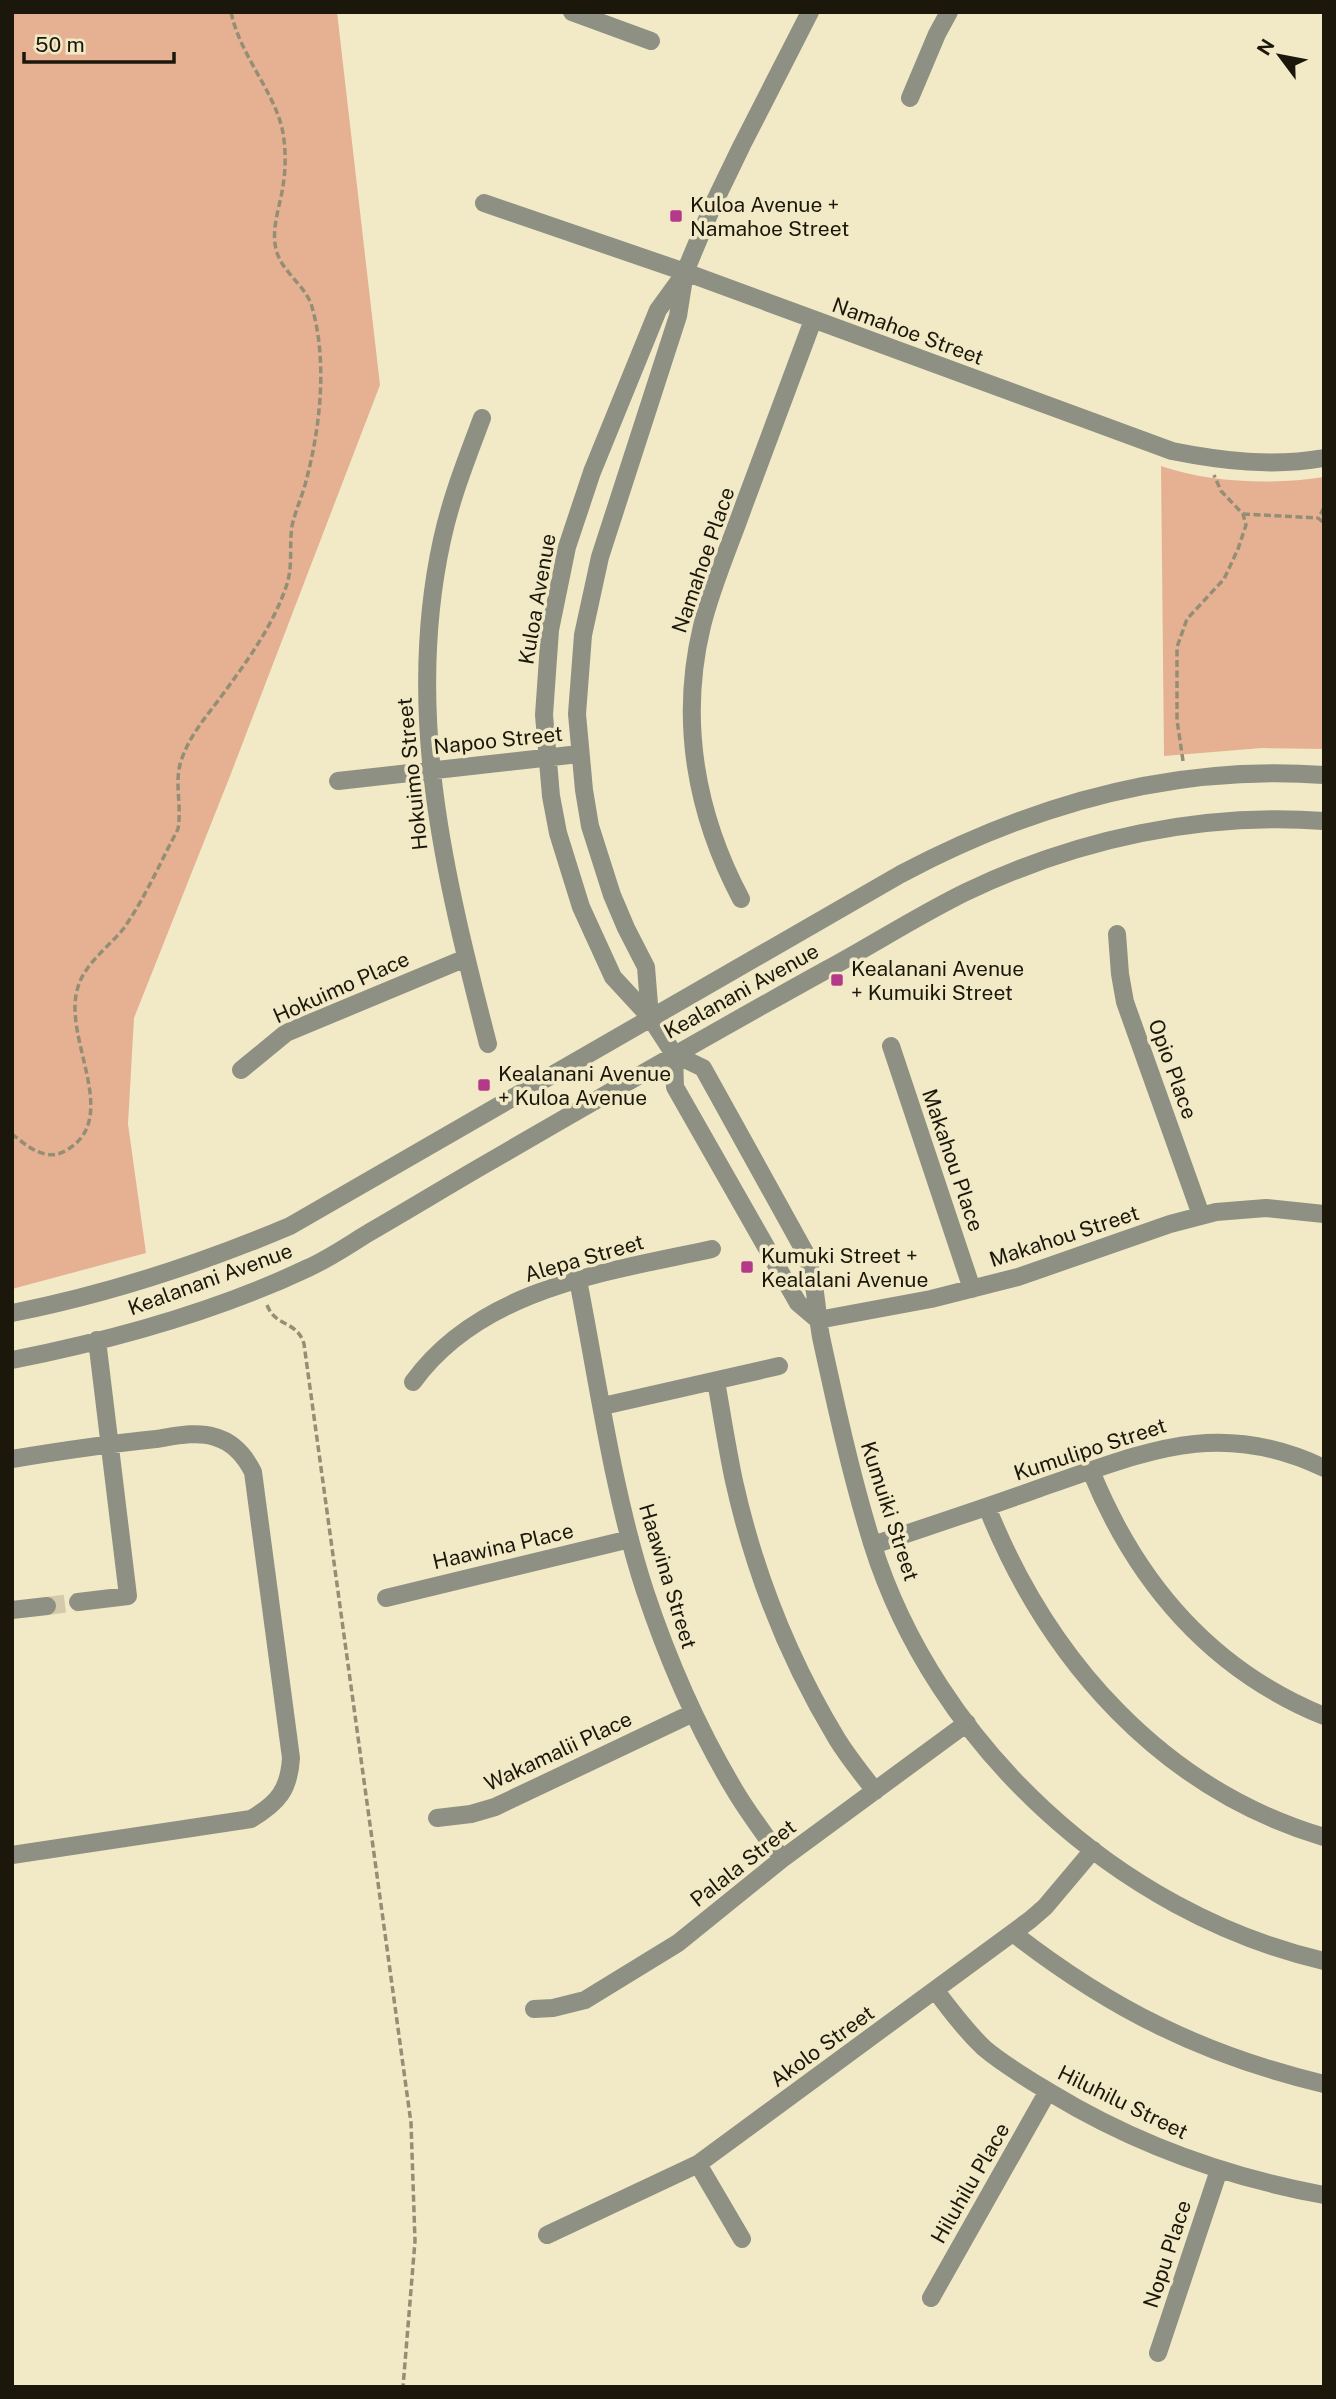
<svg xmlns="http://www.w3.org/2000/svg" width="1336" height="2399" font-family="'Public Sans',sans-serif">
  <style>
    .green { fill: #e5b192 }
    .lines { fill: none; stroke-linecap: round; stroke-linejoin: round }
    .minor-tunnel { stroke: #d2caaa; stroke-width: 18; stroke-dasharray: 18 9; stroke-linecap: butt }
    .path { stroke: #948e75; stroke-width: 3.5; stroke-dasharray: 7 3.5; stroke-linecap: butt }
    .minor { stroke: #8d9082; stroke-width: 18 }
    .poi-dot { fill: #b53989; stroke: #f2e9c6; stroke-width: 2.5 }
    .labels { text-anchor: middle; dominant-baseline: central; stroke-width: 7; stroke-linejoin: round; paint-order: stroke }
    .poi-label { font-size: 21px; fill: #1b180b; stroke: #f2e9c6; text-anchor: start }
    .street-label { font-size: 21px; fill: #1b180b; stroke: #f2e9c6 }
  </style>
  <rect width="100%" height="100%" fill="#f2e9c6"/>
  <path class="green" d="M 12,12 L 337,12 L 380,385 L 230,776 L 134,1018 L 128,1124 L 146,1253 L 12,1289 Z
    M 1161,466 C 1211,483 1272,485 1324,477 L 1324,749 L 1262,748 L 1164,756 Z"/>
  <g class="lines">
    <path class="minor-tunnel" d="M 47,1606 L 78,1602"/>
    <path class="path" d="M 1324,508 L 1318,518 L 1324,523
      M 1243,514 L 1318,518
      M 1183,761 L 1177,720 L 1177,647 L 1187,619 L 1224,579 L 1238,549 L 1246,525 L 1243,514 L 1221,491 L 1214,475
      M 12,1134 C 27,1146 45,1162 65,1151 C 124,1119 61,1038 78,987 C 85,963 109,947 124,928 C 145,898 161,861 178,829 C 182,806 174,782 181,761 C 190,734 207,716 223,694 C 248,660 274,624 287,584 C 293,565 289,545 292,526 C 295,512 301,499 305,485 C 320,430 328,363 312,307 C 306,285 281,272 276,249 C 271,229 280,206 283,186 C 286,167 286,147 282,128 C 272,88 240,55 231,12
      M 267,1305 C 276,1328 297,1320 304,1344 L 411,2123 L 415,2241 L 403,2387"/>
    <path class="minor" d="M 572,12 L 651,41
      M 910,98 L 937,34 L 949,12
      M 484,203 L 685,272 L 1172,451 C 1222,461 1273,467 1324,458
      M 482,418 C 467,458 451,498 442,540 C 404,713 445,877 488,1044
      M 338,781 L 579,754
      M 741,899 C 696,814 679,721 702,626 C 712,585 730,545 744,505 C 767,444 790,382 813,320
      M 1117,934 L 1120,974 L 1125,1002 L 1201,1215
      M 650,1017 L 646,967 L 626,928 L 612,895 L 590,826 L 584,790 L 577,714 L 583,635 L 600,557 L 678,316 L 685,272 L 713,205 L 742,145 L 810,12
      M 891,1046 L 972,1289
      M 674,1054 L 703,1068 L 806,1254 C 816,1281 816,1309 821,1337 C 836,1406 851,1475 872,1543 C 935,1745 1118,1913 1324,1961
      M 674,1054 L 650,1017 L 613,977 L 581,907 L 558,833 L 551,796 L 544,715 L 550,630 L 567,547 L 592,472 L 658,310 L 682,277
      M 674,1054 L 675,1087 L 798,1303 L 818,1320
      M 241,1070 L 286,1033 L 466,958
      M 578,1280 C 598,1382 613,1493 645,1591 C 668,1660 697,1727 734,1789 C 748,1813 766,1836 782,1859
      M 12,1313 C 108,1294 200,1264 290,1226 L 901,874 C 1031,805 1175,764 1324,775
      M 818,1320 L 931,1299 L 1018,1277 L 1170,1224 L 1216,1212 L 1266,1208 L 1324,1214
      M 12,1360 C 113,1340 215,1312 308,1268 C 330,1258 350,1244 370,1232 C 410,1209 449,1185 489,1162 C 601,1097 714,1032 828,969 C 874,944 919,915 966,892 C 1077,839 1201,812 1324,821
      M 716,1381 C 722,1415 727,1448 734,1481 C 754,1571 789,1660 837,1739 C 848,1757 862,1774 875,1791
      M 413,1382 C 481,1288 607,1272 712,1249
      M 603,1406 L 779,1366
      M 12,1459 C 60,1451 108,1444 156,1439 C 175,1436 197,1431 215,1437 C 233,1442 245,1456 253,1472 L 291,1758 C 289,1790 278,1803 251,1819 L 12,1855
      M 1091,1471 C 1136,1582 1211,1670 1324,1716
      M 987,1507 C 1048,1660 1162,1789 1324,1837
      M 873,1545 C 929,1526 985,1508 1040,1488 C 1144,1453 1217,1417 1324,1468
      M 386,1598 L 630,1539
      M 78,1602 L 128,1596 L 97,1340
      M 12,1610 L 47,1606
      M 437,1818 L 471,1814 L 495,1807 L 693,1713
      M 1013,1933 C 1111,2009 1203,2055 1324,2084
      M 936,1991 C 951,2011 966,2031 984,2048 C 1004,2065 1028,2079 1051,2093 C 1135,2144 1226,2177 1324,2195
      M 534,2009 L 553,2008 L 585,2000 L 678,1943 L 782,1859 L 967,1723
      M 698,2164 L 742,2239
      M 547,2235 L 698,2164 L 1030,1920 L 1045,1907 L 1093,1850
      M 931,2298 L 1048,2091
      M 1158,2353 L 1219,2170"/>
  </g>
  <g class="poi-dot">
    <rect x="669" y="209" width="14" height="14" rx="3.5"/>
    <rect x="830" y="973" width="14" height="14" rx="3.5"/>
    <rect x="477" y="1078" width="14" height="14" rx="3.5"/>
    <rect x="740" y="1260" width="14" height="14" rx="3.5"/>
  </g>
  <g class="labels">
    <g class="poi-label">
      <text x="690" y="204">Kuloa Avenue +<tspan x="690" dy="24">Namahoe Street</tspan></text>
      <text x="851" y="968">Kealanani Avenue<tspan x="851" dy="24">+ Kumuiki Street</tspan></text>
      <text x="498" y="1073">Kealanani Avenue<tspan x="498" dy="24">+ Kuloa Avenue</tspan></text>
      <text x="761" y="1255">Kumuki Street +<tspan x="761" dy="24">Kealalani Avenue</tspan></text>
    </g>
    <g class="street-label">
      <text transform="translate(908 331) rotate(20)">Namahoe Street</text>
      <text transform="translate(703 560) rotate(-71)">Namahoe Place</text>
      <text transform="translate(537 599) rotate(-80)">Kuloa Avenue</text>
      <text transform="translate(498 740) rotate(-6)">Napoo Street</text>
      <text transform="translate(412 774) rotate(-96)">Hokuimo Street</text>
      <text transform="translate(341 987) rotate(-24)">Hokuimo Place</text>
      <text transform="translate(741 991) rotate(-29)">Kealanani Avenue</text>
      <text transform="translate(1173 1069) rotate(70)">Opio Place</text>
      <text transform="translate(953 1160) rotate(71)">Makahou Place</text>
      <text transform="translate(1064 1236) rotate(-18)">Makahou Street</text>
      <text transform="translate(584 1258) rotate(-16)">Alepa Street</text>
      <text transform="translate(210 1279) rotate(-20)">Kealanani Avenue</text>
      <text transform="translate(1090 1449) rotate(-18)">Kumulipo Street</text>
      <text transform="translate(890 1511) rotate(72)">Kumuiki Street</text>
      <text transform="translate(503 1546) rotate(-13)">Haawina Place</text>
      <text transform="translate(668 1576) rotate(73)">Haawina Street</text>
      <text transform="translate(558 1751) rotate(-25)">Wakamalii Place</text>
      <text transform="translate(743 1863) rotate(-38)">Palala Street</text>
      <text transform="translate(822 2046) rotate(-36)">Akolo Street</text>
      <text transform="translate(1123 2102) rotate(26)">Hiluhilu Street</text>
      <text transform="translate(970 2183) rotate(-60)">Hiluhilu Place</text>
      <text transform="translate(1167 2254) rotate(-72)">Nopu Place</text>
    </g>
  </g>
  <rect width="1336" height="2399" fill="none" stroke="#1b180b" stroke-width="28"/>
  <g transform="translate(1280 56) rotate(302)" stroke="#f2e9c6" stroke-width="5" paint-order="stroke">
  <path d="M0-5L12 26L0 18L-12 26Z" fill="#1b180b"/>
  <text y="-10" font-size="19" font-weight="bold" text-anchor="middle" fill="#1b180b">N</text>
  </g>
  <path d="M24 52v10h150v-10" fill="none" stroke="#1b180b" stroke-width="3.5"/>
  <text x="35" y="52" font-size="21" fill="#1b180b" stroke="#f2e9c6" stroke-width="5" paint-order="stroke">50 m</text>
</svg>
